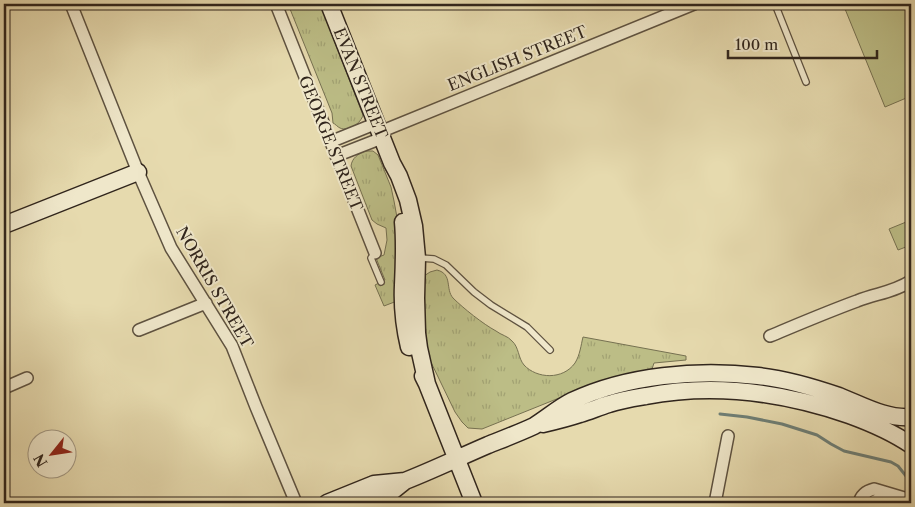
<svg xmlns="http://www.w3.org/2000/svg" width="915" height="507" font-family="'Libre Caslon Text',serif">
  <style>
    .green { fill: #bcbd86; stroke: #767151 }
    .park { fill: url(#park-tufts); stroke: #767151 }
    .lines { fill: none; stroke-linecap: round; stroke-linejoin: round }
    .stream { stroke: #6e7e75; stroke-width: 3 }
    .lane-casing { stroke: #5e5240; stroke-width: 8 }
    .street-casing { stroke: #5e5240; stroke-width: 14 }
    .secondary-casing { stroke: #30251c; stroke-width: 19 }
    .lane { stroke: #efe7ca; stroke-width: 5.5 }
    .street { stroke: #efe7ca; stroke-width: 11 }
    .secondary { stroke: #efe7ca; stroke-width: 16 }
    .labels { text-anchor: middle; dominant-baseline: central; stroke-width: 4; stroke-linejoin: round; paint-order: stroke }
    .street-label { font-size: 16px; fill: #30251c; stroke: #efe7ca }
  </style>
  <defs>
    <pattern id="park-tufts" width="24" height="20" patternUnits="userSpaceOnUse" patternTransform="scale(1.25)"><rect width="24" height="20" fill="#bcbd86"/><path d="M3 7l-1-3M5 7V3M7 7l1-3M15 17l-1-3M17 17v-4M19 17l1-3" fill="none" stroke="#a2a273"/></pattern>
  </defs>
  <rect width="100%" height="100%" fill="#e6daae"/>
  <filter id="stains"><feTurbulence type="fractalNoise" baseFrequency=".004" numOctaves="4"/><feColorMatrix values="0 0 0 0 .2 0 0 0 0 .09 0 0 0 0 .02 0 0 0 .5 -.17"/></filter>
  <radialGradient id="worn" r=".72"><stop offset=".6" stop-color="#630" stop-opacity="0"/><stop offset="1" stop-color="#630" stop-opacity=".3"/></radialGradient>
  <path class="green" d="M 843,4 L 911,4 L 911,96 L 885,107 Z
    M 911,220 L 911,245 L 898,250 L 889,229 Z"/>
  <path class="park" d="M 288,4 L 320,4 L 363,115 C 361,123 349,132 340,128 C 339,128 334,123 333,123 L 332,113 Z
    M 365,151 L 373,151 L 378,155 L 391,187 L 394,201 L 398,223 L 397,301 L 384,306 L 375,285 L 385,280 L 376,258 L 384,255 L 387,240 L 386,228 L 377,224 L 372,220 L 351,166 C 352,158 358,154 365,151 Z
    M 437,270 C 453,274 445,289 453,298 C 463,308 483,324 496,331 C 501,335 508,336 512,341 C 519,347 518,358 524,365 C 537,379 563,380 575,363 C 580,355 581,345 583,337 L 686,356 L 686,360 L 654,363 L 652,369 L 629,374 L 584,388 L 482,429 L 468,428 L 462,422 L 455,412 L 427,354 L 423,336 L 424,276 L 430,272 Z"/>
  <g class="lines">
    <path class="stream" d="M 720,414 L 747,417 L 782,424 L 817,435 L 831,444 L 844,451 L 891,462 L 898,466 L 906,476 L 911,480"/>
    <g class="lane-casing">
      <path id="lane" d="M 775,4 L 806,82
        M 375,253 L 371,258 L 381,282
        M 420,258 L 434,259 L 446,265 L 474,292 L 491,305 L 527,327 L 550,350"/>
    </g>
    <g class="street-casing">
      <path id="street" d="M 71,4 L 138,172 L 171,248 L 232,346 L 256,407 L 296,503
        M 276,4 L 375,253
        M 380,132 L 694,4
        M 330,142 L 377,123
        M 336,156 L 382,138
        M 139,330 L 206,303
        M 770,336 C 799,324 827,312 857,301 C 877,293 892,293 911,281
        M 4,388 L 27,378
        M 715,503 L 728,436
        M 859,503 C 861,495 866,491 874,489 L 911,500
        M 872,503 C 878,497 887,499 895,501"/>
    </g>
    <g class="secondary-casing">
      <path id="secondary" d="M 329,4 L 392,163 L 399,176 L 408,200 L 414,226 L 417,258 L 416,298 L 417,333 L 419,348 L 427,384
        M 403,222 C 405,243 404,263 403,285 C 402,306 404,326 409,347
        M 4,225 L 138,172
        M 423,376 L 427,384 L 474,503
        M 543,424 C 556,421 568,418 580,414 C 590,411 599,407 609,404 C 621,400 634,398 646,396 C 714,383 785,393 849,415 C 871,423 892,432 911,445
        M 327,503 L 374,484 L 405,481
        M 366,503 L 390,493 L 405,481 C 433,470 460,457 488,445 C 503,439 519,433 534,426 C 547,418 558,408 572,401 C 627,375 698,369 758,376 C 786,379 813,387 839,396 C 862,405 886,419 911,417"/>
    </g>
    <use href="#lane" class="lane"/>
    <use href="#street" class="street"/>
    <use href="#secondary" class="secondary"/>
  </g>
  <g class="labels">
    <g class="street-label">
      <text transform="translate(517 58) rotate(-22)">ENGLISH STREET</text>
      <text transform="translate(361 83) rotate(68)">EVAN STREET</text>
      <text transform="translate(331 143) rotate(68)">GEORGE STREET</text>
      <text transform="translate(215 287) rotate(60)">NORRIS STREET</text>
    </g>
  </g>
  <rect width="915" height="507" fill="none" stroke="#e6daae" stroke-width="20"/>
  <rect x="5" y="5" width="905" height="497" fill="none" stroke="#30251c" stroke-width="2.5"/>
  <rect x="10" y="10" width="895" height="487" fill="none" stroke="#30251c"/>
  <g transform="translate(52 454) rotate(240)"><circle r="24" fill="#efe7ca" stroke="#a39984"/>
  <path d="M0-4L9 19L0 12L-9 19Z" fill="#8f2418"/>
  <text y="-8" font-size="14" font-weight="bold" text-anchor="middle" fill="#30251c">N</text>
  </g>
  <path d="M728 50v8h149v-8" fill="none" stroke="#30251c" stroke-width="2.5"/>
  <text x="735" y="50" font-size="15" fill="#30251c" stroke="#efe7ca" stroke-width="4" paint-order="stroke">100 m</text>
  <rect width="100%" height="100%" filter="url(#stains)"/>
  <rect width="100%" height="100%" fill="url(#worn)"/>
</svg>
